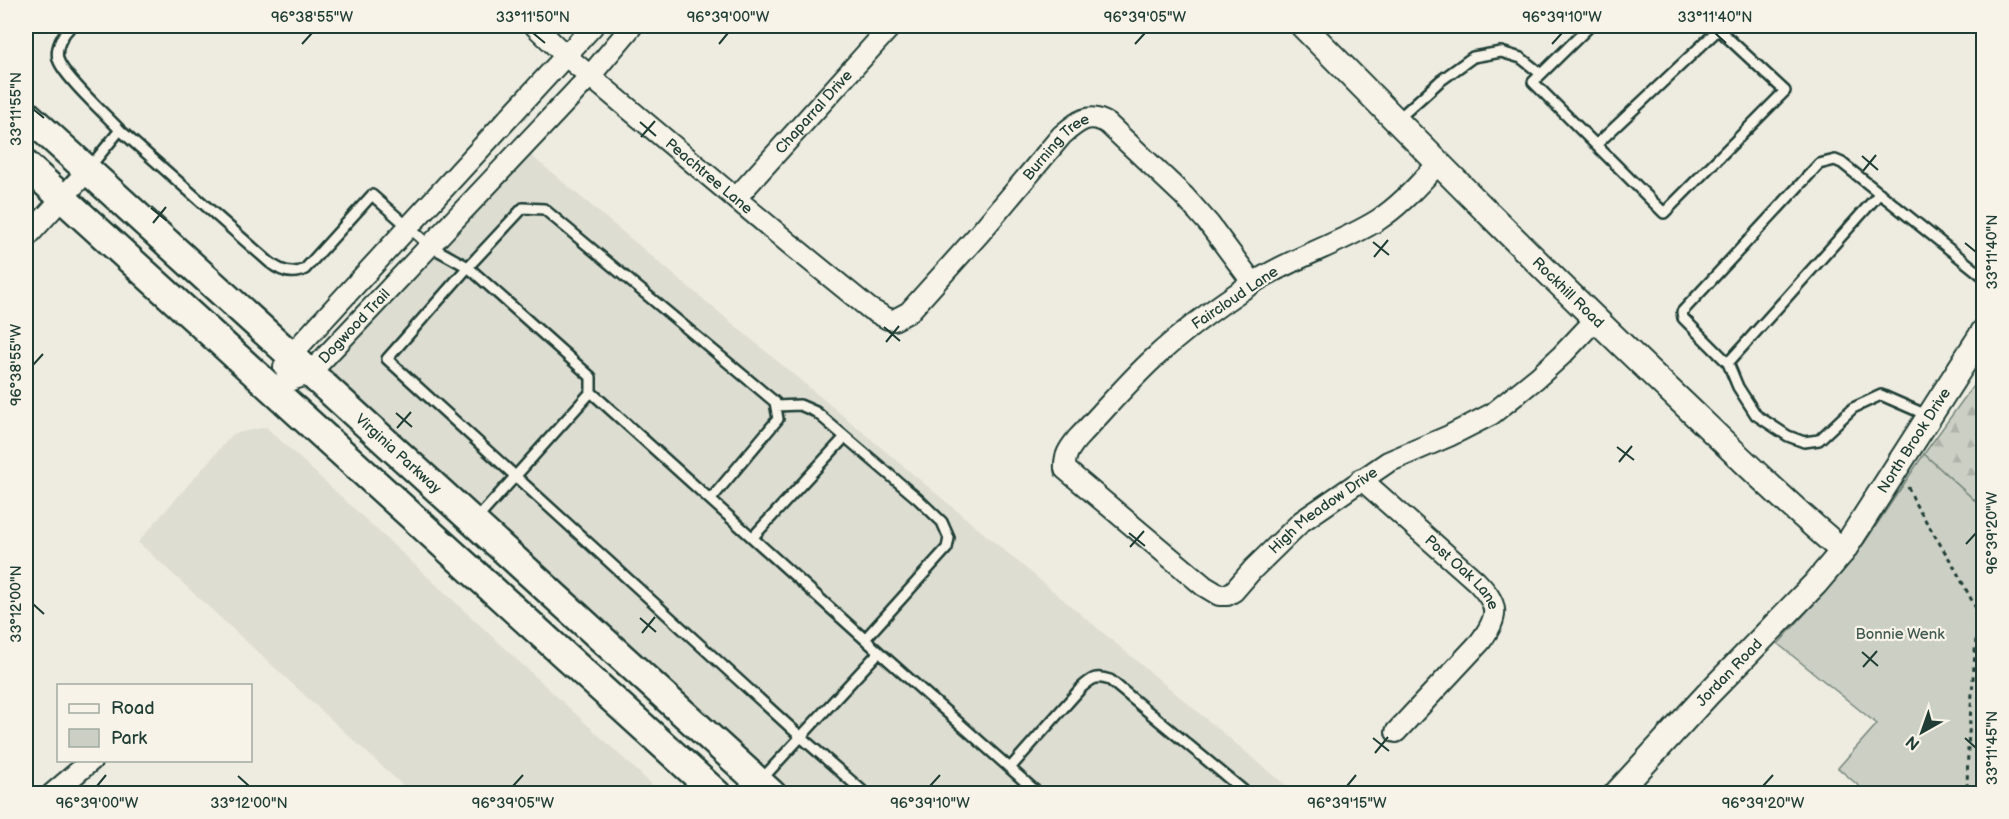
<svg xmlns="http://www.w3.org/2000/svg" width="2009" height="819" font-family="'Balsamiq Sans',sans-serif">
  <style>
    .built { fill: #ddddd2 }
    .forest { fill: url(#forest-firs); stroke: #76867c; stroke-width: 1.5 }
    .park { fill: #cccfc4; stroke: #76867c; stroke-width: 1.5 }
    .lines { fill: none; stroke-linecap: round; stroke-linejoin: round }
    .service-casing { stroke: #1f3d34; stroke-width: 14 }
    .minor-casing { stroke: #1f3d34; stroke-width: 24 }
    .tertiary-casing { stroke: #1f3d34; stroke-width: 28 }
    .secondary-casing { stroke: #1f3d34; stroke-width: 32 }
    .path { stroke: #1f3d34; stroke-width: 3; stroke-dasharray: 4.5 4.5; stroke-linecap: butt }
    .service { stroke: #f7f3e8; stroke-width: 9 }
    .minor { stroke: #f7f3e8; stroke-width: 20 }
    .tertiary { stroke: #f7f3e8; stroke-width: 24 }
    .secondary { stroke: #f7f3e8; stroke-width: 27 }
    .ticks { fill: none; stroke: #1f3d34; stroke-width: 2 }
    .labels { text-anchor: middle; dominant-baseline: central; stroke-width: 4.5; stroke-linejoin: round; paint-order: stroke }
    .street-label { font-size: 15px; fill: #1f3d34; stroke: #f7f3e8 }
    .park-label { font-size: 15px; fill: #425a51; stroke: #f7f3e8 }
    .neatline { fill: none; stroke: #1f3d34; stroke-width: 2 }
    .ticks-label { font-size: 15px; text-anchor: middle; fill: #1f3d34 }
  </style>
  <defs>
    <pattern id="forest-firs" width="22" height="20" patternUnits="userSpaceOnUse" patternTransform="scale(1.5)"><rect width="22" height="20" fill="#cccfc4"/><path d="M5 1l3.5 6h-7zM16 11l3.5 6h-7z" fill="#afb3a9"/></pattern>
  </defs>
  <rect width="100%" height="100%" fill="#eeece1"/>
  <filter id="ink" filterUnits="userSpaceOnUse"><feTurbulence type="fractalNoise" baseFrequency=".0167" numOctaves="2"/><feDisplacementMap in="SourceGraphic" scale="12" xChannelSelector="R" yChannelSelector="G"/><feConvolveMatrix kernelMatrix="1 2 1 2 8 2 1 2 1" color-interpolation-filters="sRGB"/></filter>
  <g filter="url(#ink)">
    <path class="built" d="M 527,152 L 1295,793 L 794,793 L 330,370 L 331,362 Z
      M 266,427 L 661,793 L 411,793 L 138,542 L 233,434 Z"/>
    <path class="forest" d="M 1983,372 L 1983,508 L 1924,454 Z"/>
    <path class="park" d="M 1924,454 L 1983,508 L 1983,793 L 1867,793 L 1838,768 L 1877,724 L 1778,644 L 1842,572 L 1865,542 Z"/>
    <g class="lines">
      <g class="service-casing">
        <path id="service" d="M 71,26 C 63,34 55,47 58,59 C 62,75 107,116 120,130
          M 1590,26 L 1533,82 L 1664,213 L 1785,91 L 1715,26
          M 1398,119 L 1440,81 L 1473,57 L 1501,52 L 1521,58 L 1541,74
          M 1596,145 L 1719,29
          M 89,168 L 120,130 L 269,262 C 280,271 292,276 305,269 L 372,195 L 430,246 L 468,267 L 387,359 L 801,737 L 866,794
          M 1728,363 L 1880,193
          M 591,392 L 591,377 L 468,267 L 523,208 L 544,209 L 775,402 L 778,419 L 711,499
          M 776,406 L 800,405 L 816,412 L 918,499 L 942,522 L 949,538 L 947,548 L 865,639
          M 1929,416 L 1881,395 L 1853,408 L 1819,440 L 1804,442 L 1788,436 L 1756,415 L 1738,387 L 1728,363 L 1683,318 L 1682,312 L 1819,164 L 1835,160 L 1842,163 L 1984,277
          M 476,520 L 591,392 L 879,652 L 761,780
          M 753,537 L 845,437
          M 879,652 L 1039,794
          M 1010,768 L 1081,688 C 1092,678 1096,675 1110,680 L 1244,791"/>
      </g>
      <g class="minor-casing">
        <g id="minor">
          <path id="s1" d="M 535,26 L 566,56 L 790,244 L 870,309 L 888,319 L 894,320 L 909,312 L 979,234 L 1062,135 C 1077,122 1089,111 1108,124 L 1184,196 L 1209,224 L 1253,283"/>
          <path id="s2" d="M 1438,164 C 1419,184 1401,205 1378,220 C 1338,245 1291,258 1251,284 C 1216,307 1183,331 1153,359 C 1126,384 1102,413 1077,439 C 1069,449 1064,456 1065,469 L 1204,586 L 1219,595 L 1227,595 L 1234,591 L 1253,569 L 1302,521 L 1388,462 L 1449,436 L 1492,414 L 1538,377 L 1562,355 L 1595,320"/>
          <path id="s3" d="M 736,198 L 891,26"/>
          <path d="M 26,238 L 88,170"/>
          <path d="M 284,367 L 291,355 L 593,26"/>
          <path id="s4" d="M 272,387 L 310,373 L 590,76 L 632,26"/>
          <path id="s5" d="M 1361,479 L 1476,581 C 1499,605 1500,615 1480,642 L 1396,732"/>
          <path d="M 52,794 L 92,760"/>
        </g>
      </g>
      <g class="tertiary-casing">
        <g id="tertiary">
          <path id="s6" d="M 1303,26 C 1428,153 1553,280 1683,403 C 1735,453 1787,504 1843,551"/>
          <path id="s7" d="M 1616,794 L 1708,694 L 1815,584 L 1843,551 L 1984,331"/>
        </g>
      </g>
      <g class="secondary-casing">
        <g id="secondary">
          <path id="s8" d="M 26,114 L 772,794"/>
          <path d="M 26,165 L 717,794"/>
        </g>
      </g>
      <path class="path" d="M 1908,487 L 1916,505 L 1953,565 L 1978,612 L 1968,747 L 1967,790 L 1968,794"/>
      <use href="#service" class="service"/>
      <use href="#minor" class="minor"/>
      <use href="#tertiary" class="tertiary"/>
      <use href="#secondary" class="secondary"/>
    </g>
  </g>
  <path class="ticks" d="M 533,33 L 545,43M 1715,33 L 1726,43M 302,44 L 312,33M 719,44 L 728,33M 1135,44 L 1145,33M 1552,44 L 1562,33M 33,109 L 44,118M 640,122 L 656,136M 641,137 L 655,121M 1862,156 L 1878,170M 1863,171 L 1876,155M 151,208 L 167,221M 153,223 L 166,207M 1373,242 L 1389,255M 1965,243 L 1976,252M 1374,257 L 1388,240M 884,327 L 900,341M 886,342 L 899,326M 33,365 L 43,354M 396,413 L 412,427M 397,428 L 411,412M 1617,447 L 1634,460M 1619,462 L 1632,446M 1129,533 L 1145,546M 1966,544 L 1976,533M 1130,547 L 1144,531M 33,604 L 44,614M 640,618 L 656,632M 642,633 L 655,617M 1862,652 L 1878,666M 1863,667 L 1877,651M 1373,738 L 1389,751M 1965,738 L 1976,748M 1375,753 L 1388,737M 238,776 L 249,786M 97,786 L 106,775M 513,786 L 523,775M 930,786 L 940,775M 1347,786 L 1356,775M 1763,786 L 1773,775"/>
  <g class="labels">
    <g class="street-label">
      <text stroke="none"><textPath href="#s3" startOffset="116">Chaparral Drive</textPath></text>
      <text stroke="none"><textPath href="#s1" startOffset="704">Burning Tree</textPath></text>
      <text stroke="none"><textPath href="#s1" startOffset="230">Peachtree Lane</textPath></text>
      <text stroke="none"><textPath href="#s6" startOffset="376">Rockhill Road</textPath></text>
      <text transform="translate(1235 298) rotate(-34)">Faircloud Lane</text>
      <text stroke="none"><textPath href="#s4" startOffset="105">Dogwood Trail</textPath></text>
      <text stroke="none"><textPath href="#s7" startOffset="464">North Brook Drive</textPath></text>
      <text stroke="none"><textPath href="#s8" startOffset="504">Virginia Parkway</textPath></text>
      <text stroke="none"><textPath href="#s2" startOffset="828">High Meadow Drive</textPath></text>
      <text stroke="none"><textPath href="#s5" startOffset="138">Post Oak Lane</textPath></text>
      <text stroke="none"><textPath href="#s7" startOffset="166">Jordan Road</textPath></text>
    </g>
    <g class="park-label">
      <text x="1900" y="634">Bonnie Wenk</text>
    </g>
  </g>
  <rect width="2009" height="819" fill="none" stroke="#f7f3e8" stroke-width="66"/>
  <rect x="57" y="684" width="195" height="78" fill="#f7f3e8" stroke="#a1aaa0" stroke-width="1.5"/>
  <rect x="69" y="704" width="30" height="9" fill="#f7f3e8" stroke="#a1aaa0" stroke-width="1.5"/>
  <text x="111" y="714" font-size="18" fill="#1f3d34">Road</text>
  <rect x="69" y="729" width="30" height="18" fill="#cccfc4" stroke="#a1aaa0" stroke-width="1.5"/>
  <text x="111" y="744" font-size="18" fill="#1f3d34">Park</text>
  <g transform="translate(1922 732) rotate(220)" stroke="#f7f3e8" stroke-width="4.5" paint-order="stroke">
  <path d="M0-4.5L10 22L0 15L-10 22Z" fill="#1f3d34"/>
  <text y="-9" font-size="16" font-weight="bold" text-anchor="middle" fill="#1f3d34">N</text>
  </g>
  <rect x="33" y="33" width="1943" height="753" class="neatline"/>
  <g class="ticks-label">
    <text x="312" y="22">96°38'55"W</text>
    <text x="533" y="22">33°11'50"N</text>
    <text x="728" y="22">96°39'00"W</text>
    <text x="1145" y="22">96°39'05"W</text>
    <text x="1562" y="22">96°39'10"W</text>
    <text x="1715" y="22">33°11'40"N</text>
    <text transform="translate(16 109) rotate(-90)" y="5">33°11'55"N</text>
    <text transform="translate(1992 252) rotate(-90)" y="5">33°11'40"N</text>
    <text transform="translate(16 365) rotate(-90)" y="5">96°38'55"W</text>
    <text transform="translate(1992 533) rotate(-90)" y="5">96°39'20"W</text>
    <text transform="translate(16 604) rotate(-90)" y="5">33°12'00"N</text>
    <text transform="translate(1992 748) rotate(-90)" y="5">33°11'45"N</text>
    <text x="97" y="808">96°39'00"W</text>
    <text x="249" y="808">33°12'00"N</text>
    <text x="513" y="808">96°39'05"W</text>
    <text x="930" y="808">96°39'10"W</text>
    <text x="1347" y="808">96°39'15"W</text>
    <text x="1763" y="808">96°39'20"W</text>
  </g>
</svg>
